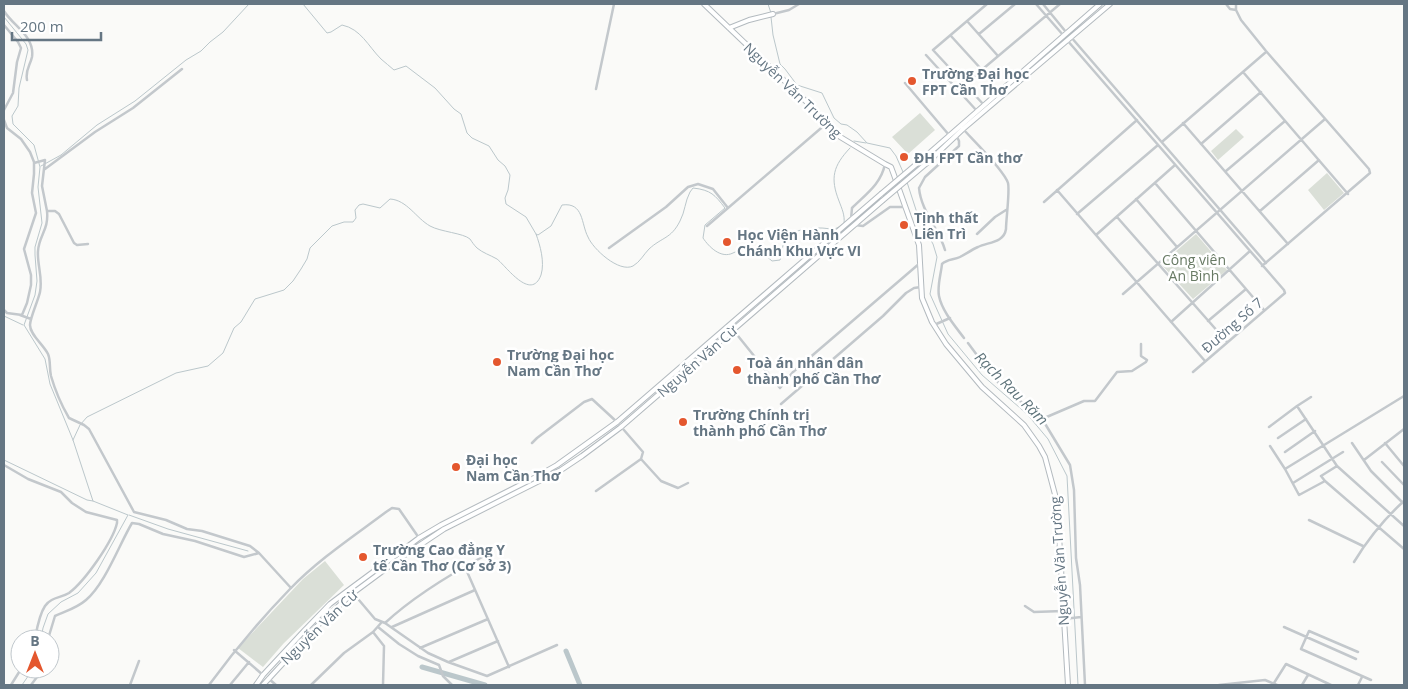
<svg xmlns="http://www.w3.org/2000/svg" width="1408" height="689" font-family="'Open Sans',sans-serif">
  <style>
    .green { fill: #dadfd7 }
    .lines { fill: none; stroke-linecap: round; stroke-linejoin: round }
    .stream { stroke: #bbc7cb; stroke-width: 1 }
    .river { stroke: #bbc7cb; stroke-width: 5 }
    .secondary-casing { stroke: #b3babf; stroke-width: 6 }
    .street { stroke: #c3c8cc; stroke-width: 2.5 }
    .secondary { stroke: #fff; stroke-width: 4 }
    .secondary-bridge-casing { stroke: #b3babf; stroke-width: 6; stroke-linecap: butt }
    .secondary-bridge { stroke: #fff; stroke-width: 4 }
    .poi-dot { fill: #e4572e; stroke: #fff; stroke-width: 2 }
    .labels { text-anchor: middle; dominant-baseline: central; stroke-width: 5; stroke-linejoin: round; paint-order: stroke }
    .poi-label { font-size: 14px; font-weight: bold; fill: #657683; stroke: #fff; text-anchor: start }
    .street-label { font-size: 14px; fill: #657683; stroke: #fff }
    .park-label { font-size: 14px; fill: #687a64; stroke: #fff }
    .water-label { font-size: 15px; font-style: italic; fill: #60757c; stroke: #fff }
  </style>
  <rect width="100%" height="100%" fill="#fafaf8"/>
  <path class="green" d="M 920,113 L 935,130 L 908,154 L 892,137 Z
    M 1236,129 L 1244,137 L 1218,160 L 1211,151 Z
    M 1327,173 L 1344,193 L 1324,210 L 1308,190 Z
    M 1196,234 L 1227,270 L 1193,299 L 1161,264 Z
    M 325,561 L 344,585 L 284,643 L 263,667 L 238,648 L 303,579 Z"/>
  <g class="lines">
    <path class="stream" d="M 303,4 L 327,33 L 331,32 L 342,25 C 361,29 368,46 381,59 C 385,63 390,66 394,70 L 406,66 L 435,88 L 454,109 L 461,114 L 467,133 L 472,138 L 489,146 L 498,160 L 505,166 L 510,175 L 508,190 L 505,198 L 506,204 L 526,217 L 536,234
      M 768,4 L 771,13
      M 4,17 L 26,44 L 28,50 L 19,88 L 18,106 L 12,116 L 13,124 L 34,145 L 40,167 L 38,187 L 42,223 L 35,247 L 35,255 L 37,281 L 35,295 L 24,325 L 45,359 L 50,384 L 73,440 L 93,501
      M 771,17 L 773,35 L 780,64 L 785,69 L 797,85 L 822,93 L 834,118 L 841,124 L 847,125 L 857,132 L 867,143 L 890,148 L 896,156 L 903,172
      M 854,141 L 866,143
      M 41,166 L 61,155 L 97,125 L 135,101 L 186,60 L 201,51 L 210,42 L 223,32 L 249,4
      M 905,176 L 919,219 L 933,244 L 937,257 L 930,294 L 948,334 L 982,375 L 1027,414 L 1048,439 L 1067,476 L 1078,685
      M 4,316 L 23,325
      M 73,440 L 80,425 L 87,417 L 176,373 L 208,366 L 223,353 L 234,328 L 241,322 L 255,299 L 284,290 L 293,281 L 301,269 L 307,259 L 310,248 L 332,226 L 344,222 L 353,222 L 356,218 L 355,210 L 359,205 L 363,204 L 380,208 L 390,199 C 407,200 416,218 430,226 C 441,232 463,233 470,239 C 472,242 474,245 477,248 C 483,253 490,255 497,259 C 506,266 531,302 541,275 C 545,262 540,245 536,234 L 538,235 L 551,226 L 562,205 C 584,202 581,224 588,237 C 593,249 619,273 633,266 C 640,262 644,254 649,249 C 662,237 671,239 680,221 C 685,212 685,201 690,192 L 693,188 C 711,190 715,195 725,208 L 705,225 L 703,238 C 709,247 721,259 733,253 C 738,251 742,248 748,248 C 758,248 765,255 772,261 L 780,260 C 783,254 781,247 785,241 C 792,229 808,228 821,228 C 826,228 832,230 837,228 C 839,227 841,225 844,224 C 845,215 842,209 839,201 C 830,178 833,166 850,148
      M 4,460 L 87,500 L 93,501 L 128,515 L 96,573 L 78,593 L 61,602 L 48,614 L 43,628 L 41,639
      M 129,515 L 168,529 L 248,551
      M 22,685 L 33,669"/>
    <path class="river" d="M 566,651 L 580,685
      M 422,667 L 485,685"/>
    <g class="secondary-casing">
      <path id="secondary" d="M 704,4 L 817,112 L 837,135 L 885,164 L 891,167 L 894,175 L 919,245 L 922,298 L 932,322 L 946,344 L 982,387 L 1024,425 L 1039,446 L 1045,457 L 1057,502 L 1068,685
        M 729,28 L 749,20 L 773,14
        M 926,156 L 1100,4
        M 927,163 L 963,129 L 1110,4
        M 256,685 L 263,675 L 302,633 L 330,604 L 350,589 L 419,538 L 441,525 L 532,479 L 557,465 L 617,422 L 881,194
        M 263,685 L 321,622 L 353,593 L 399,559 L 444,529 L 561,470 L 582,456 L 621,427 L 882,201"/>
    </g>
    <path class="street" d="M 1036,4 L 1063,35
      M 1043,4 L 1066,32
      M 1226,4 L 1230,9 L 1236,10
      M 1236,10 L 1241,20 L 1266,51 L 1369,169 L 1370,173 L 1262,266
      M 1236,10 L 1236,4
      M 4,11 C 13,26 35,36 32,57 C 30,66 25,70 27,80
      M 773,14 L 789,10 L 799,4
      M 967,21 L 998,56
      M 4,25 L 18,42 L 21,48 L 17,62 L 13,93 L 4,110
      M 979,34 L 1015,4
      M 951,36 L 982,70
      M 1071,37 L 1266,263
      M 1067,40 L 1284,290 L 1285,293 L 1193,372
      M 926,55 L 977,111
      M 1243,72 L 1348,194
      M 905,83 L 949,135
      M 965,84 L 1060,4
      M 596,89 L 614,4
      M 984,105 L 933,50 L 987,4
      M 4,120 L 7,128 L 21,139 L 30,152 L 34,162 L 34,174 L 32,193 L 36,213 L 24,249 L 31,275 L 31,285 L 27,303 L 22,315 L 7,313 L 4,310
      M 1183,123 L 1288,244
      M 963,129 C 973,140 1004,170 1008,183 C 1010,191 1006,219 1006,229 C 1004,243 988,242 978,247 C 971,250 966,254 960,257 C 954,260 947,259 942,264 C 941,274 937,286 939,296 C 942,311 955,326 964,338
      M 1163,141 L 1266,52
      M 1201,144 L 1261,92
      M 34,163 L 45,160 L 42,186 L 47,211 L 55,211 L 59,214 L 74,243 L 77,245 L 88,244
      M 45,169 L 95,132 L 133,108 L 182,69
      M 1226,171 L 1285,121
      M 1155,183 L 1264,310
      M 1057,190 L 1205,361
      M 1136,199 L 1177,247
      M 1044,202 L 1137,120
      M 47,211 C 49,230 39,235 38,251 C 37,265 43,277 40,292 C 38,301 30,318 30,325 C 30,335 43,344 48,354 C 51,361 49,368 51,376 C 55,390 62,406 69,418 L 84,425 L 89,429 L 134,512 L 166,520 L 187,529 L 202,531 L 250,546 L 259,553 L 291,588
      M 1260,211 L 1319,160
      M 1077,214 L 1158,145
      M 1117,217 L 1227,342
      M 851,219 L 852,208 C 866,194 881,184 885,164
      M 855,225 L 863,226 L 890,207 L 906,207
      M 707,226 L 827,123
      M 977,234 L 995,217 L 1006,210
      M 1096,235 L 1175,165
      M 609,248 L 666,207 L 688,187 L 698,184 L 713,189 L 728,208
      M 945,250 C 939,229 921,211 919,188 L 925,177 L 959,146 L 959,141 L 956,135
      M 1123,294 L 1325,119
      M 20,315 L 31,319
      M 1208,321 L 1246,289
      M 1171,322 L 1250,251
      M 934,325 L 950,318
      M 730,326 L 780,388 L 793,372 L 920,263
      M 968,343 L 994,378
      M 997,381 L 1003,388 L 1041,417 L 1070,465 L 1074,490 L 1076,558 L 1080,585 L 1085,685
      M 781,404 L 883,316 L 906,293 L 914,288 L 921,287
      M 1297,406 L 1311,397
      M 1042,419 L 1084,401 L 1095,401 L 1117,372 L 1132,371 L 1146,362 L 1147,360 L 1141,356 L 1141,344
      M 1269,427 L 1297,406 L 1337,466 L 1404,526
      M 1278,438 L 1306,419
      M 532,443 L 537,438 L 584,402 L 592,399 L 617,422 L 643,452 L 641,459 L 596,491
      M 1352,443 L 1371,471 L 1403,503
      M 1385,443 L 1404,466
      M 1270,446 L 1285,469 L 1299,495 L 1325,481 L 1404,549
      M 1285,452 L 1315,431
      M 641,459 L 661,481 L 678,488 L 688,483
      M 1364,460 L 1404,429
      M 1382,462 L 1404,485
      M 4,465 L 28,479 L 61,492 L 72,503 L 86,512 L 117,520 L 117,523 C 113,541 85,581 69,593 C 61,598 51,597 45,606 C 39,615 37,628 35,639
      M 1285,469 L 1404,396
      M 1325,481 L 1321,476 L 1337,466
      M 1293,483 L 1343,452
      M 1309,520 L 1363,546
      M 1354,562 C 1368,539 1384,519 1404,501
      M 465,567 L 509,667
      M 353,593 L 375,619 L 385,623 L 428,653 L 448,662 L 487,676 L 557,645
      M 1025,606 L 1034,612 L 1063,611
      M 1064,619 L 1081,617
      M 381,623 L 373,632 L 384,646 L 383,685
      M 385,623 C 414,596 449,575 484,556
      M 378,627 L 399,644 L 418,656 L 439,665 L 443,676 L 452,685
      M 392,627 L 475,590
      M 1284,627 L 1356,659
      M 48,639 L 55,616 C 66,611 77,608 86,600 C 105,584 119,545 132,523 L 139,524 L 163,534 L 195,541 L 244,557 L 259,553
      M 420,648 L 488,619
      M 234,650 L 263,675
      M 1358,652 L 1309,631 L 1301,649 L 1371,680
      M 449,662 L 498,641
      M 268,678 L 276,685
      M 1274,683 L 1286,664 L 1331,685
      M 11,685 L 21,669
      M 31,685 L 43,669
      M 130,685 L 139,661
      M 209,685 C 234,651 261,619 290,589 C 319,559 354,536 386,512 L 392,508 L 399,509 L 419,538
      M 230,685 L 249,662
      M 311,685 L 344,653 L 373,632
      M 1219,685 L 1265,680 L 1277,685
      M 1302,685 L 1308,675
      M 1358,685 L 1362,677"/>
    <use href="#secondary" class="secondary"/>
    <g class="secondary-bridge-casing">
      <path id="secondary-bridge" d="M 881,194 L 926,156
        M 882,201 L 927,163"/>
    </g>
    <use href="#secondary-bridge" class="secondary-bridge"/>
  </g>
  <g class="poi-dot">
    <circle cx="912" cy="81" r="5"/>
    <circle cx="904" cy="157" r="5"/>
    <circle cx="904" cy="225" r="5"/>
    <circle cx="727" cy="242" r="5"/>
    <circle cx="497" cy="362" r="5"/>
    <circle cx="737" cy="370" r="5"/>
    <circle cx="683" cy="422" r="5"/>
    <circle cx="456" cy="467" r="5"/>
    <circle cx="363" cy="557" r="5"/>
  </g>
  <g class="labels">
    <g class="poi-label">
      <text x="922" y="73">Trường Đại học<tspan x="922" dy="16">FPT Cần Thơ</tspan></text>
      <text x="914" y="157">ĐH FPT Cần thơ</text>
      <text x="914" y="217">Tịnh thất<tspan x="914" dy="16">Liên Trì</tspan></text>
      <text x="737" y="234">Học Viện Hành<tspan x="737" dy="16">Chánh Khu Vực VI</tspan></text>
      <text x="507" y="354">Trường Đại học<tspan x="507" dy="16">Nam Cần Thơ</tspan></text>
      <text x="747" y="362">Toà án nhân dân<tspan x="747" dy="16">thành phố Cần Thơ</tspan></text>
      <text x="693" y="414">Trường Chính trị<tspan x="693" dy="16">thành phố Cần Thơ</tspan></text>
      <text x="466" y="459">Đại học<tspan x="466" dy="16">Nam Cần Thơ</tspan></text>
      <text x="373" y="549">Trường Cao đẳng Y<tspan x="373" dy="16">tế Cần Thơ (Cơ sở 3)</tspan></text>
    </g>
    <g class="street-label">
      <text transform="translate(793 90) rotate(44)">Nguyễn Văn Trường</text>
      <text transform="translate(1232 325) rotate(-41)">Đường Số 7</text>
      <text transform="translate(697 361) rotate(-41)">Nguyễn Văn Cừ</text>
      <text transform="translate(1059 561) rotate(-94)">Nguyễn Văn Trường</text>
      <text transform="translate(319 627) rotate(-44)">Nguyễn Văn Cừ</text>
    </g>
    <g class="park-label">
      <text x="1194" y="259">Công viên<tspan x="1194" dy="16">An Bình</tspan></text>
    </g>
    <g class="water-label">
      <text transform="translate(1012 388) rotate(45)">Rạch Rau Răm</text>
    </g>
  </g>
  <rect width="1408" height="689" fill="none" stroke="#657683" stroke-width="10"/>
  <g transform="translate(35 654)"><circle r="24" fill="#ffffff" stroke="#c1c8cd"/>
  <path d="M0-4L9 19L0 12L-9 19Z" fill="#e4572e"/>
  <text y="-8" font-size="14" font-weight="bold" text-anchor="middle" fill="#657683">B</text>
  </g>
  <path d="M12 32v8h89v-8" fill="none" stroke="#657683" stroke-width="2.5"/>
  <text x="20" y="32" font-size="15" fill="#657683" stroke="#ffffff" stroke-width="4" paint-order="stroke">200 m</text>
</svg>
